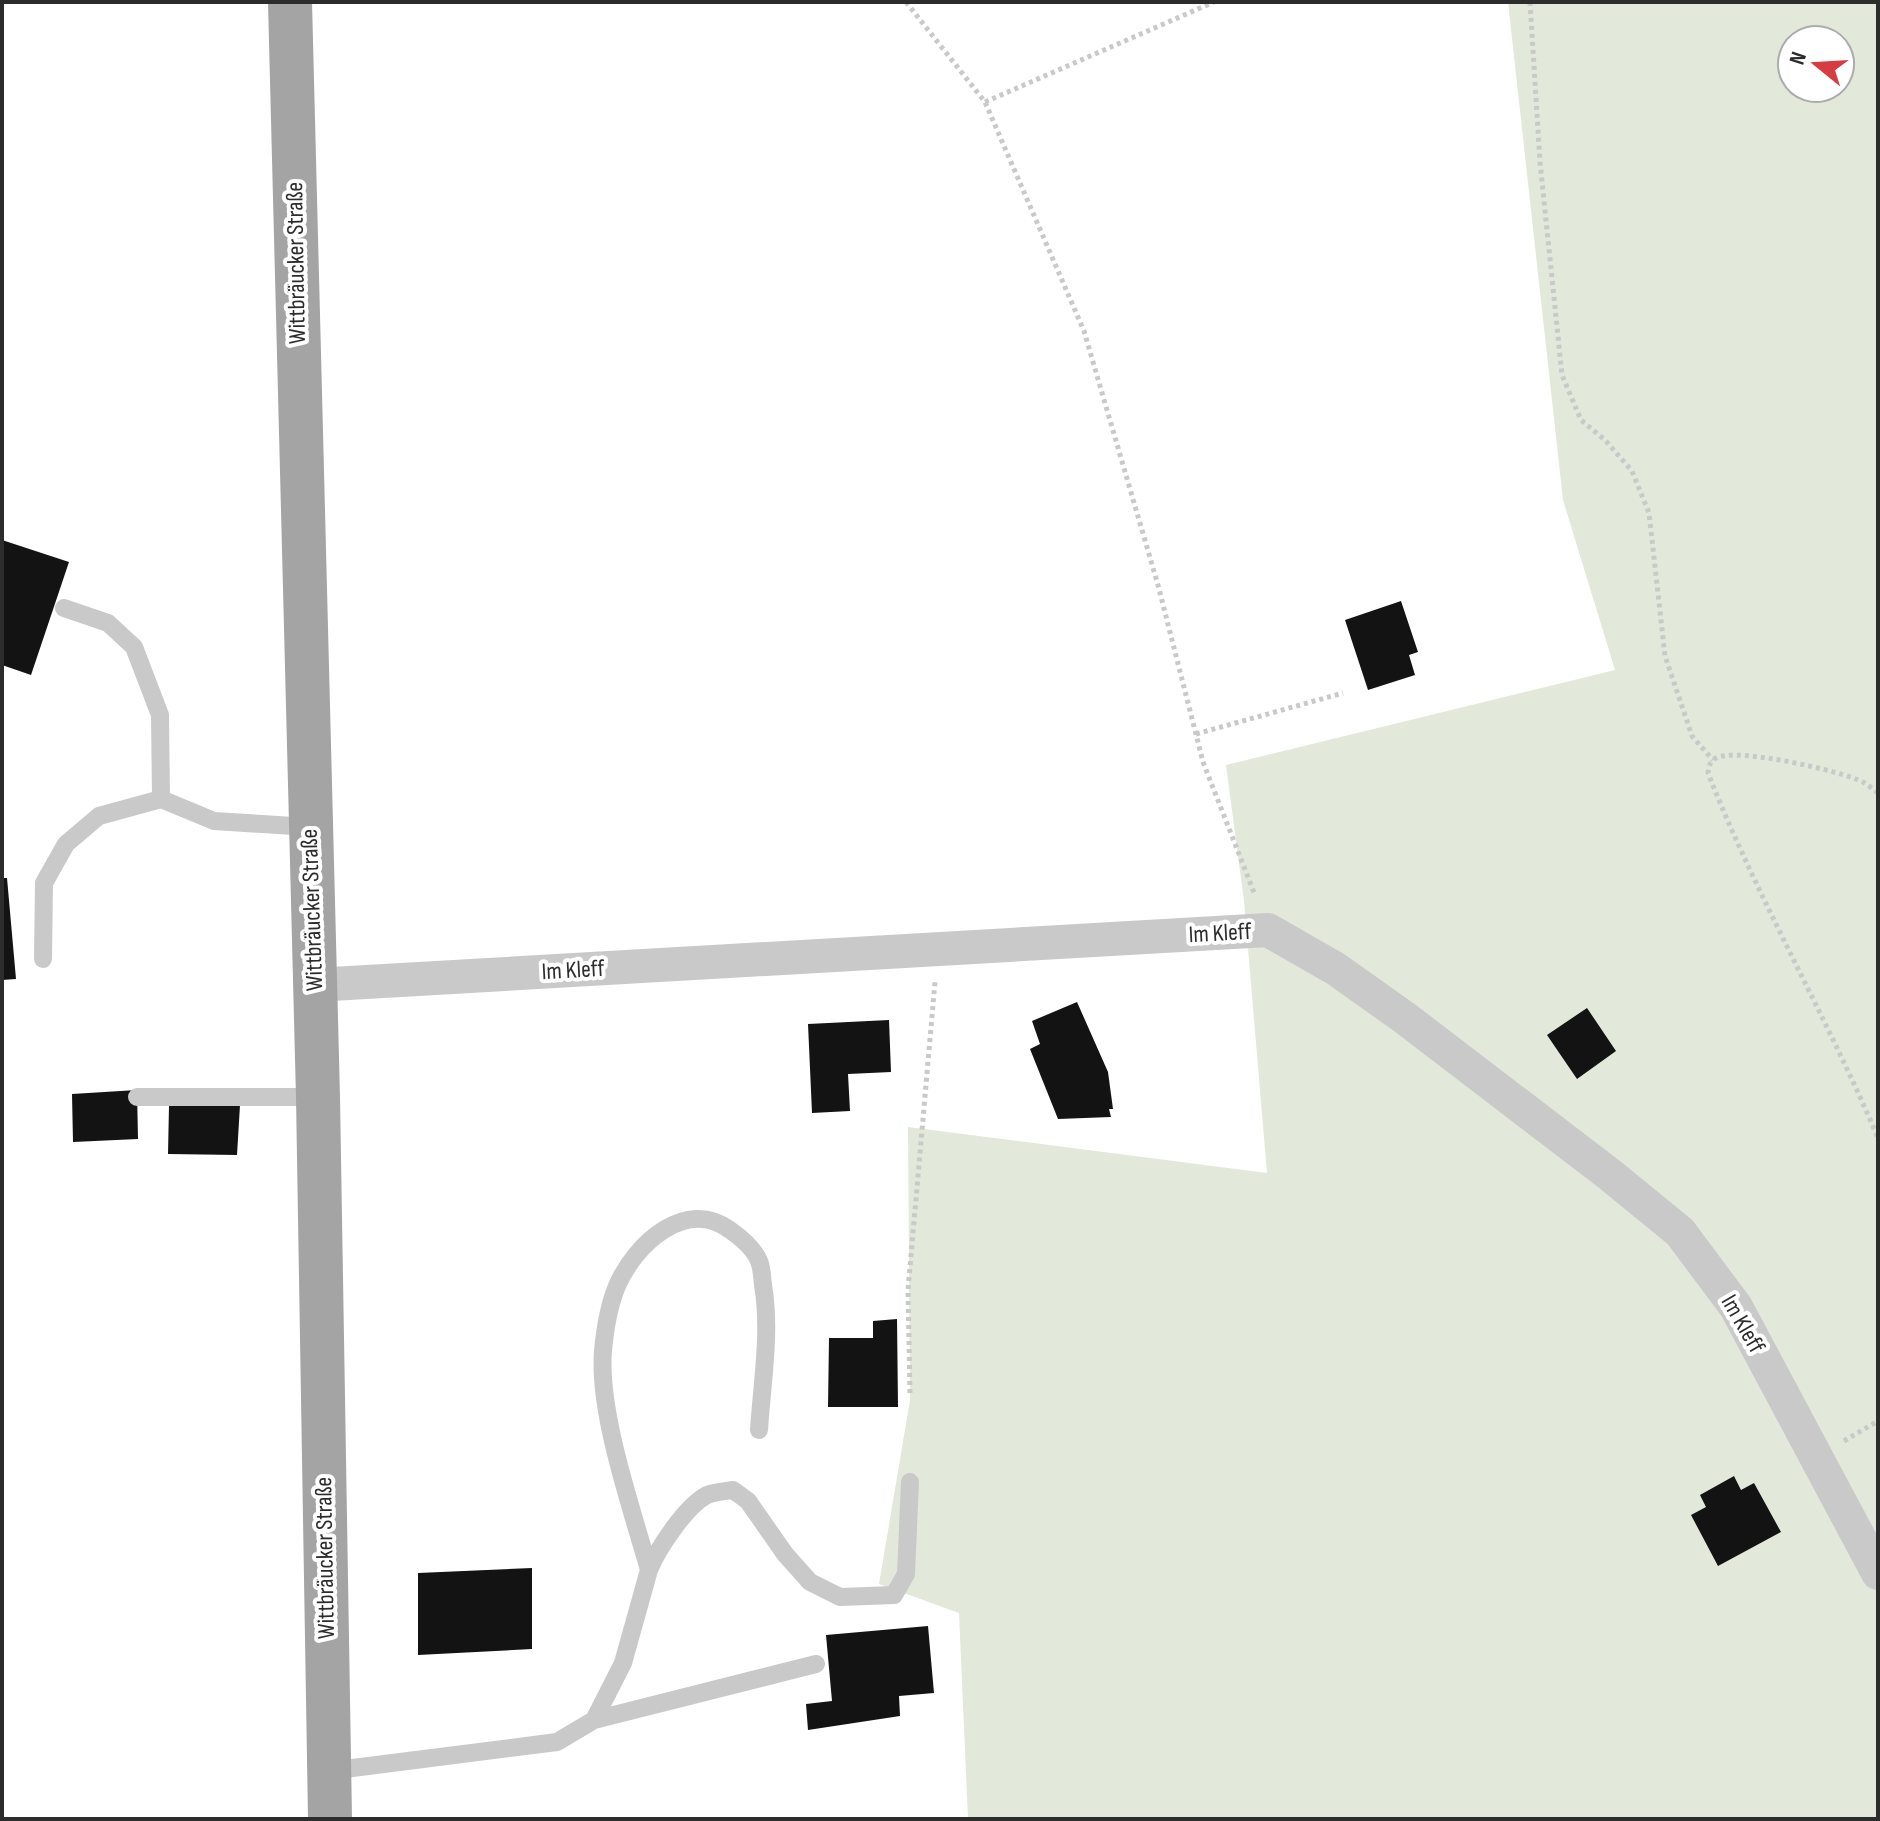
<svg xmlns="http://www.w3.org/2000/svg" width="1880" height="1821" font-family="'Sofia Sans Condensed',sans-serif">
  <style>
    .green { fill: #e2e9db; fill-rule: evenodd }
    .building { fill: #131313 }
    .lines { fill: none; stroke-linecap: round; stroke-linejoin: round }
    .path { stroke: #c9c9c9; stroke-width: 5; stroke-dasharray: 4 4; stroke-linecap: butt }
    .service { stroke: #c9c9c9; stroke-width: 18 }
    .minor { stroke: #c9c9c9; stroke-width: 34 }
    .primary { stroke: #a4a4a4; stroke-width: 44 }
    .labels { text-anchor: middle; dominant-baseline: central; stroke-width: 8; stroke-linejoin: round; paint-order: stroke }
    .street-label { font-size: 24px; fill: #2c2c2c; stroke: #fff }
  </style>
  <rect width="100%" height="100%" fill="#fff"/>
  <path class="green" d="M 1508,2 L 1878,2 L 1878,1819 L 968,1819 L 959,1613 L 879,1584 L 910,1400 L 908,1127 L 1267,1173 L 1244,901 L 1226,765 L 1615,670 L 1563,500 ZM 1792,40 L 1840,40 L 1840,88 L 1792,88 Z"/>
  <path class="building" d="M 2,540 L 69,562 L 31,675 L 2,665 Z
    M 1401,601 L 1418,652 L 1409,655 L 1415,675 L 1368,690 L 1345,620 Z
    M 2,878 L 7,878 L 16,979 L 2,980 Z
    M 1077,1002 L 1108,1072 L 1113,1109 L 1109,1109 L 1111,1117 L 1058,1119 L 1030,1049 L 1040,1044 L 1032,1021 Z
    M 1587,1008 L 1616,1051 L 1577,1079 L 1547,1035 Z
    M 889,1020 L 891,1072 L 848,1074 L 850,1111 L 812,1113 L 808,1024 Z
    M 137,1090 L 138,1139 L 73,1142 L 72,1094 Z
    M 240,1105 L 237,1155 L 168,1154 L 169,1106 Z
    M 897,1319 L 898,1407 L 828,1407 L 829,1338 L 873,1338 L 873,1321 Z
    M 1734,1476 L 1741,1490 L 1754,1483 L 1781,1532 L 1718,1566 L 1691,1515 L 1706,1507 L 1700,1495 Z
    M 532,1568 L 532,1649 L 418,1655 L 418,1573 Z
    M 928,1626 L 934,1693 L 899,1696 L 900,1716 L 808,1730 L 806,1704 L 832,1701 L 826,1635 Z"/>
  <g class="lines">
    <path class="path" d="M 906,2 L 985,102 L 1084,331 L 1158,585 L 1203,762 L 1255,895
      M 1530,2 L 1540,162 L 1562,375 L 1581,420 L 1606,441 L 1632,471 L 1649,513 L 1665,656 L 1692,736 L 1713,760
      M 985,102 L 1214,2
      M 1196,734 L 1343,693
      M 1878,793 C 1873,789 1868,785 1863,782 C 1841,771 1737,747 1716,758 C 1710,761 1709,766 1708,773 C 1757,898 1826,1015 1878,1138
      M 910,1393 L 908,1290 L 935,982
      M 1844,1441 L 1878,1421"/>
    <path class="service" d="M 64,608 L 108,623 L 134,647 L 160,715 L 161,799
      M 43,959 L 44,883 L 66,844 L 99,816 L 161,799 L 214,821 L 310,827
      M 137,1097 L 318,1097
      M 649,1570 C 632,1509 598,1413 603,1351 C 605,1329 609,1305 617,1286 C 635,1244 686,1197 730,1230 C 740,1237 754,1249 759,1261 C 762,1268 762,1277 763,1285 C 771,1332 762,1382 759,1430
      M 594,1720 L 623,1663 L 649,1570 C 658,1548 686,1506 707,1495 C 714,1492 725,1491 733,1490 L 748,1501 L 785,1554 L 810,1582 L 840,1597 L 894,1595 L 906,1574 L 910,1482
      M 329,1771 L 557,1742 L 594,1720 L 816,1664"/>
    <path class="minor" d="M 314,985 L 1268,930 L 1336,969 L 1405,1018 L 1609,1174 L 1680,1232 L 1736,1307 L 1878,1573"/>
    <path class="primary" d="M 290,2 L 318,1097 L 330,1819"/>
  </g>
  <g class="labels">
    <g class="street-label">
      <text transform="translate(296 263) rotate(-91)">Wittbräucker Straße</text>
      <text transform="translate(312 910) rotate(-92)">Wittbräucker Straße</text>
      <text transform="translate(1220 933) rotate(-3)">Im Kleff</text>
      <text transform="translate(573 970) rotate(-3)">Im Kleff</text>
      <text transform="translate(1743 1324) rotate(60)">Im Kleff</text>
      <text transform="translate(325 1558) rotate(-91)">Wittbräucker Straße</text>
    </g>
  </g>
  <rect width="1880" height="1821" fill="none" stroke="#2c2c2c" stroke-width="8"/>
  <g transform="translate(1816 64) rotate(288)"><circle r="38" fill="#ffffff" stroke="#ababab" stroke-width="2"/>
  <path d="M0-6L14 30L0 20L-14 30Z" fill="#d63c40"/>
  <text y="-12" font-size="22" font-weight="bold" text-anchor="middle" fill="#2c2c2c">N</text>
  </g>
</svg>
